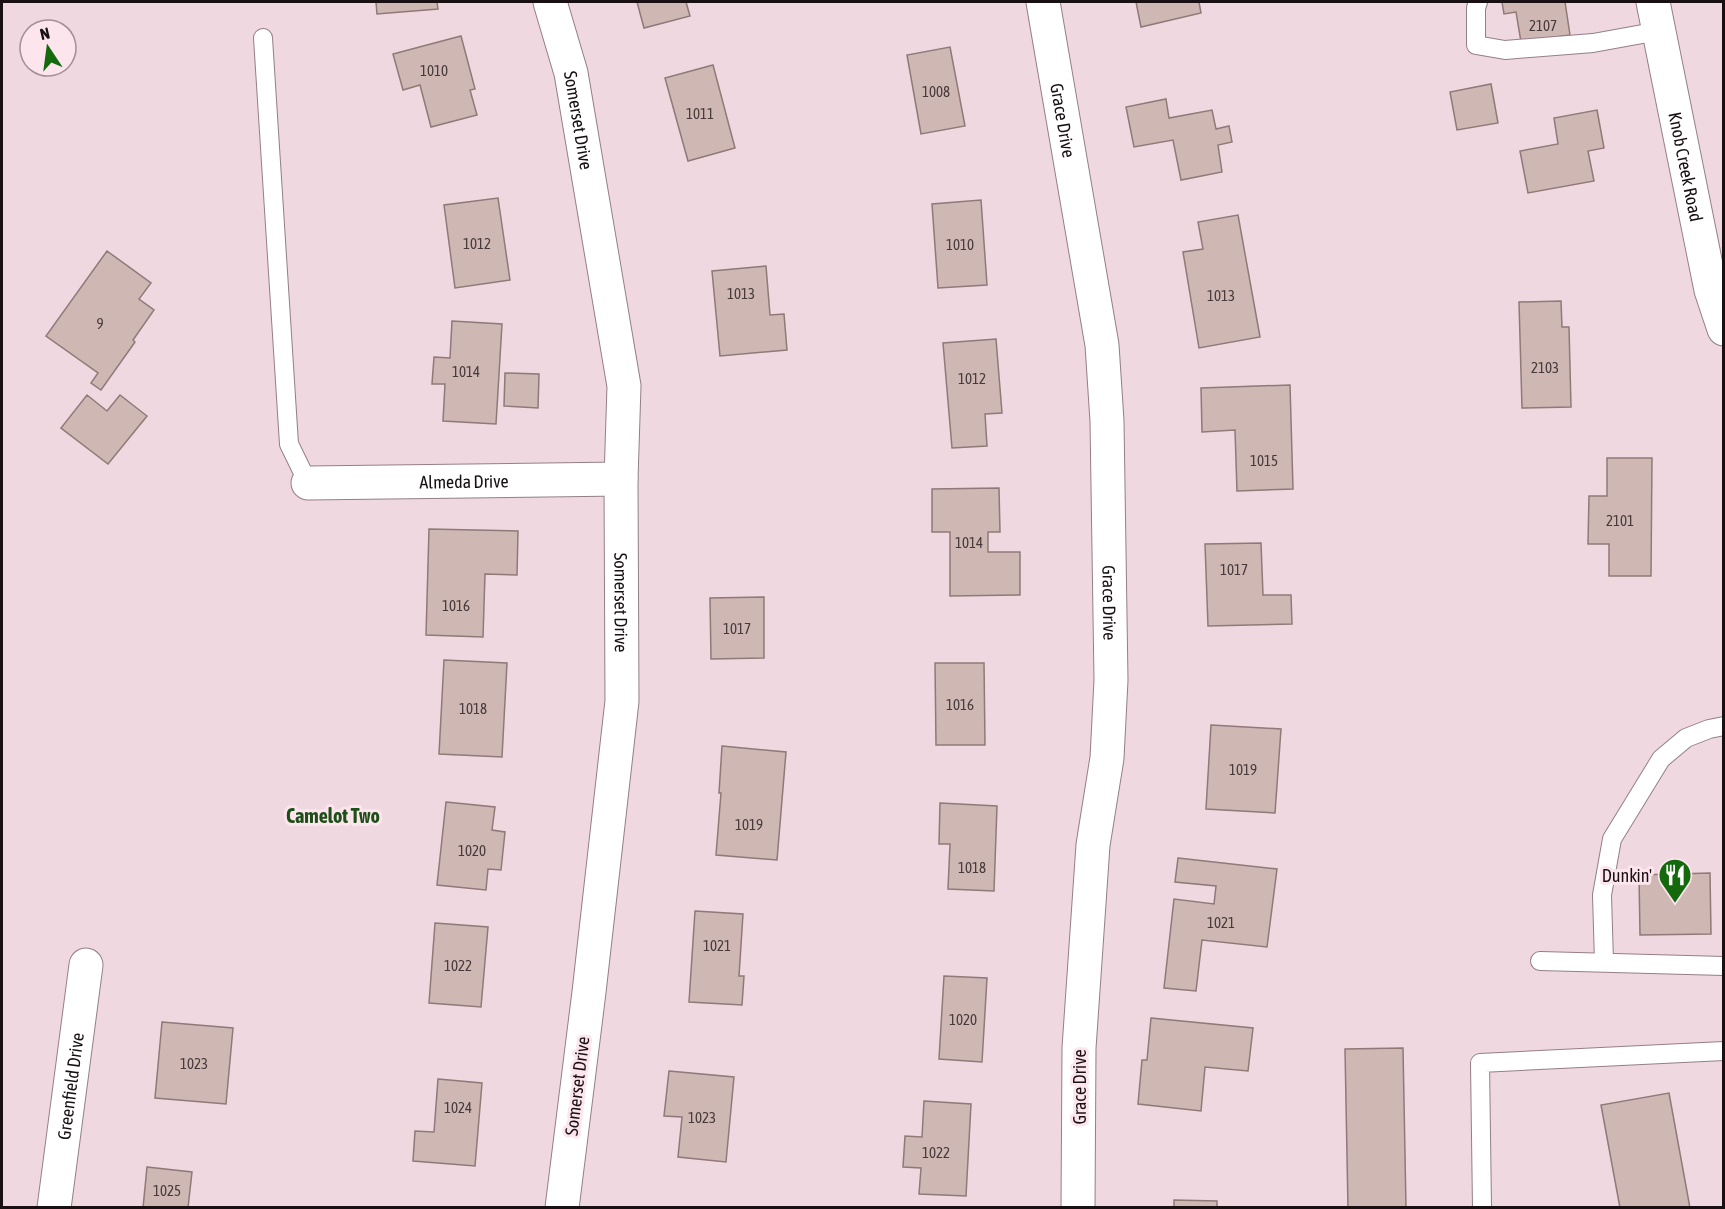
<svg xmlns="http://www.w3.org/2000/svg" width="1725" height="1209" font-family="'Asap Condensed',sans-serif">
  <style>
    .building { fill: #cfb7b4; stroke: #907977; stroke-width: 1.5 }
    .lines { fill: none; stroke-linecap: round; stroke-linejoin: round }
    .lane-casing { stroke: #957f87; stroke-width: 20 }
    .street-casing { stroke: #957f87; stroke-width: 35 }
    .secondary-casing { stroke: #957f87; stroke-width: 35 }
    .lane { stroke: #fff; stroke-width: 18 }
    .street { stroke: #fff; stroke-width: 33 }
    .secondary { stroke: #fff; stroke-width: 33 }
    .labels { text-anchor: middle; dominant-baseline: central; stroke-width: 6; stroke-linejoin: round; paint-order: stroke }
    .number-label { font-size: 15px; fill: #463a3b }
    .street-label { font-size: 18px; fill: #181013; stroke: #fde5ed }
    .poi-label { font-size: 18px; fill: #181013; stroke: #fde5ed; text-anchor: end }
    .neighbourhood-label { font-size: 20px; font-weight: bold; fill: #1d4f19; stroke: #fde5ed }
  </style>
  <rect width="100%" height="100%" fill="#efd8e0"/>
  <path class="building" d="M 376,2 L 437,2 L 438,9 L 377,14 Z
    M 637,2 L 686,2 L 690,16 L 644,28 Z
    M 1136,2 L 1199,2 L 1201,13 L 1141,27 Z
    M 1502,2 L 1565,2 L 1570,35 L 1521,42 L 1516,12 L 1504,14 Z
    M 461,36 L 475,89 L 470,90 L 477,115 L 431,127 L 420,85 L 403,90 L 393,54 Z
    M 950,47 L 965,126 L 921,134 L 907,55 Z
    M 713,65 L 735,148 L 688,161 L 665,78 Z
    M 1491,84 L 1498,123 L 1457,130 L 1450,92 Z
    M 1166,99 L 1169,118 L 1212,110 L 1216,129 L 1229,126 L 1232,142 L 1218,145 L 1222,172 L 1181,180 L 1173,140 L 1134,147 L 1126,107 Z
    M 1597,110 L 1604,148 L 1588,151 L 1594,181 L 1528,193 L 1520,151 L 1558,144 L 1554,118 Z
    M 498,198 L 510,280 L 455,288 L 444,205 Z
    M 981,200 L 987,285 L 938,288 L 932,204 Z
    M 1238,215 L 1260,337 L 1199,348 L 1183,252 L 1203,249 L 1198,222 Z
    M 107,251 L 151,283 L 139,299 L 154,310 L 133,340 L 135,342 L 101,390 L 91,383 L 98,373 L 46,336 Z
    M 766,266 L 770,315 L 784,314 L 787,350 L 720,356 L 712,271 Z
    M 1561,301 L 1562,327 L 1569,327 L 1571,407 L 1522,408 L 1519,302 Z
    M 452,321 L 502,324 L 496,424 L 443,421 L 445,384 L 432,384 L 434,357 L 450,358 Z
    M 996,339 L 1002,413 L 985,414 L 987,446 L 952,448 L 943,343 Z
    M 505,373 L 539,374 L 538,408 L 504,406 Z
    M 1290,385 L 1293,489 L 1237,491 L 1235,430 L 1202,432 L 1201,388 Z
    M 87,395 L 107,411 L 120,395 L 147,416 L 108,464 L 61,428 Z
    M 1607,458 L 1652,458 L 1651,576 L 1609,576 L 1609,544 L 1588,544 L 1589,496 L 1607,496 Z
    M 999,488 L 1000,532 L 988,532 L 988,552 L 1020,552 L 1020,595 L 950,596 L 950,532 L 932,532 L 932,489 Z
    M 429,529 L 518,531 L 517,575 L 485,574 L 483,637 L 426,635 Z
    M 1261,543 L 1263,595 L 1291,595 L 1292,624 L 1208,626 L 1205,544 Z
    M 764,597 L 764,658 L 711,659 L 710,598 Z
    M 444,660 L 507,663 L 502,757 L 439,754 Z
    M 935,663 L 984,663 L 985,745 L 936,745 Z
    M 1211,725 L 1281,729 L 1275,813 L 1206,809 Z
    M 722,746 L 786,752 L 777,860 L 716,855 L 721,793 L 719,793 Z
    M 446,802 L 495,807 L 492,830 L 505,832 L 501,870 L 488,869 L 486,890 L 437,885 Z
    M 940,803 L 997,806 L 994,891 L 948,889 L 950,844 L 939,844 Z
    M 1178,858 L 1277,869 L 1267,947 L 1202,940 L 1196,991 L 1164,988 L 1174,899 L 1214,904 L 1216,886 L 1175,882 Z
    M 1710,873 L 1711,934 L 1640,935 L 1639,875 Z
    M 695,911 L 743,914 L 739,976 L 744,976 L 742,1005 L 689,1002 Z
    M 435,923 L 488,927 L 481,1007 L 429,1003 Z
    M 944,976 L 987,978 L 982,1062 L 939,1059 Z
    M 1151,1018 L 1253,1028 L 1248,1071 L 1205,1067 L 1201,1111 L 1138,1104 L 1142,1060 L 1147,1060 Z
    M 162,1022 L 233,1028 L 226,1104 L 155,1098 Z
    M 1403,1048 L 1406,1208 L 1348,1208 L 1345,1049 Z
    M 669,1071 L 734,1077 L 726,1162 L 678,1157 L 682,1117 L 664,1116 Z
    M 438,1079 L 482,1083 L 475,1166 L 413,1161 L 415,1131 L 434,1132 Z
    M 1669,1093 L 1690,1208 L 1620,1208 L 1601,1105 Z
    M 924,1101 L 971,1104 L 966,1196 L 919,1194 L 921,1168 L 903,1167 L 905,1136 L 922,1137 Z
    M 147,1167 L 192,1172 L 188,1208 L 143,1208 Z
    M 1174,1200 L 1217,1201 L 1217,1208 L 1174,1208 Z"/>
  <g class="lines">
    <g class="lane-casing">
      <path id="lane" d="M 1478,2 L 1476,8 L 1476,45 L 1505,50 L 1593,43 L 1659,31
        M 263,38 L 289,444 L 308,483
        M 1540,961 L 1724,966
        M 1604,962 L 1602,895 L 1612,839 L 1661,759 L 1686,738 L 1709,729 L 1724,726
        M 1482,1208 L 1480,1063 L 1724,1051"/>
    </g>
    <g class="street-casing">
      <g id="street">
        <path id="s1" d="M 550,2 L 571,73 L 624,386 L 621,479 L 622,701 L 589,992 L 562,1208"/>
        <path id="s2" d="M 1043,2 L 1102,345 L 1107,421 L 1111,680 L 1107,758 L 1093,845 L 1079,1048 L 1078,1208"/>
        <path id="s3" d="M 308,483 L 621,479"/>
        <path id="s4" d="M 54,1208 L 86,965"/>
      </g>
    </g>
    <g class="secondary-casing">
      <g id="secondary">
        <path id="s5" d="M 1653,2 L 1711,290 L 1724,329"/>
      </g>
    </g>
    <use href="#lane" class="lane"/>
    <use href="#street" class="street"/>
    <use href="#secondary" class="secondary"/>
  </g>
  <defs>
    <g id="restaurant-pin" transform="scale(1.725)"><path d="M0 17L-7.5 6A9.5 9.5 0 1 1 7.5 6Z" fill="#14690d" stroke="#fde5ed"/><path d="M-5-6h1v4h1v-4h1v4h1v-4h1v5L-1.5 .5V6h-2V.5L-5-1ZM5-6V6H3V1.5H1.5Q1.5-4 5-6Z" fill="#fff"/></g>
  </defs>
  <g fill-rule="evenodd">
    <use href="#restaurant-pin" x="1675" y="875"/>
  </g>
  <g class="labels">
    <g class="number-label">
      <text x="1543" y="25">2107</text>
      <text x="434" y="70">1010</text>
      <text x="936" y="91">1008</text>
      <text x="700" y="113">1011</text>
      <text x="477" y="243">1012</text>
      <text x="960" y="244">1010</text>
      <text x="741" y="293">1013</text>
      <text x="1221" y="295">1013</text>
      <text x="100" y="323">9</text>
      <text x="1545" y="367">2103</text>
      <text x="466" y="371">1014</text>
      <text x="972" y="378">1012</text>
      <text x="1264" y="460">1015</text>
      <text x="1620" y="520">2101</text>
      <text x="969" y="542">1014</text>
      <text x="1234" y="569">1017</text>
      <text x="456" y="605">1016</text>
      <text x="737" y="628">1017</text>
      <text x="960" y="704">1016</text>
      <text x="473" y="708">1018</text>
      <text x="1243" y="769">1019</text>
      <text x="749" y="824">1019</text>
      <text x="472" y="850">1020</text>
      <text x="972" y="867">1018</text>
      <text x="1221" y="922">1021</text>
      <text x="717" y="945">1021</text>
      <text x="458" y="965">1022</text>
      <text x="963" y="1019">1020</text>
      <text x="194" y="1063">1023</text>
      <text x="458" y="1107">1024</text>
      <text x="702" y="1117">1023</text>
      <text x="936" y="1152">1022</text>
      <text x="167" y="1190">1025</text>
    </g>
    <g class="street-label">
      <text stroke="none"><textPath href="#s1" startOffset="122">Somerset Drive</textPath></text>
      <text stroke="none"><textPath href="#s2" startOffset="120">Grace Drive</textPath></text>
      <text stroke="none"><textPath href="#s5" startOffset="168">Knob Creek Road</textPath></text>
      <text stroke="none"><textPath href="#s3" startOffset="156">Almeda Drive</textPath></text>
      <text stroke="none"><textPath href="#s1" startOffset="608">Somerset Drive</textPath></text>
      <text stroke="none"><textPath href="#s2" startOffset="606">Grace Drive</textPath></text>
      <text stroke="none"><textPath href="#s4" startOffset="123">Greenfield Drive</textPath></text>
      <text transform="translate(577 1086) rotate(-83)">Somerset Drive</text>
      <text transform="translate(1079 1087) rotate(-90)">Grace Drive</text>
    </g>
    <g class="poi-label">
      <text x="1652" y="875">Dunkin'</text>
    </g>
    <g class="neighbourhood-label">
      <text x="333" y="815">Camelot Two</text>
    </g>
  </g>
  <rect width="1725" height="1209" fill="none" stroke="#181013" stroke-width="6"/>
  <g transform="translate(48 48) rotate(347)"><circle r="28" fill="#fde5ed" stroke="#a19096" stroke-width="1.5"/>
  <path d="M0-4.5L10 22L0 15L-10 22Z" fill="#14690d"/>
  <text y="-9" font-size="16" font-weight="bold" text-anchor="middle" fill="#181013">N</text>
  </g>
</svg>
